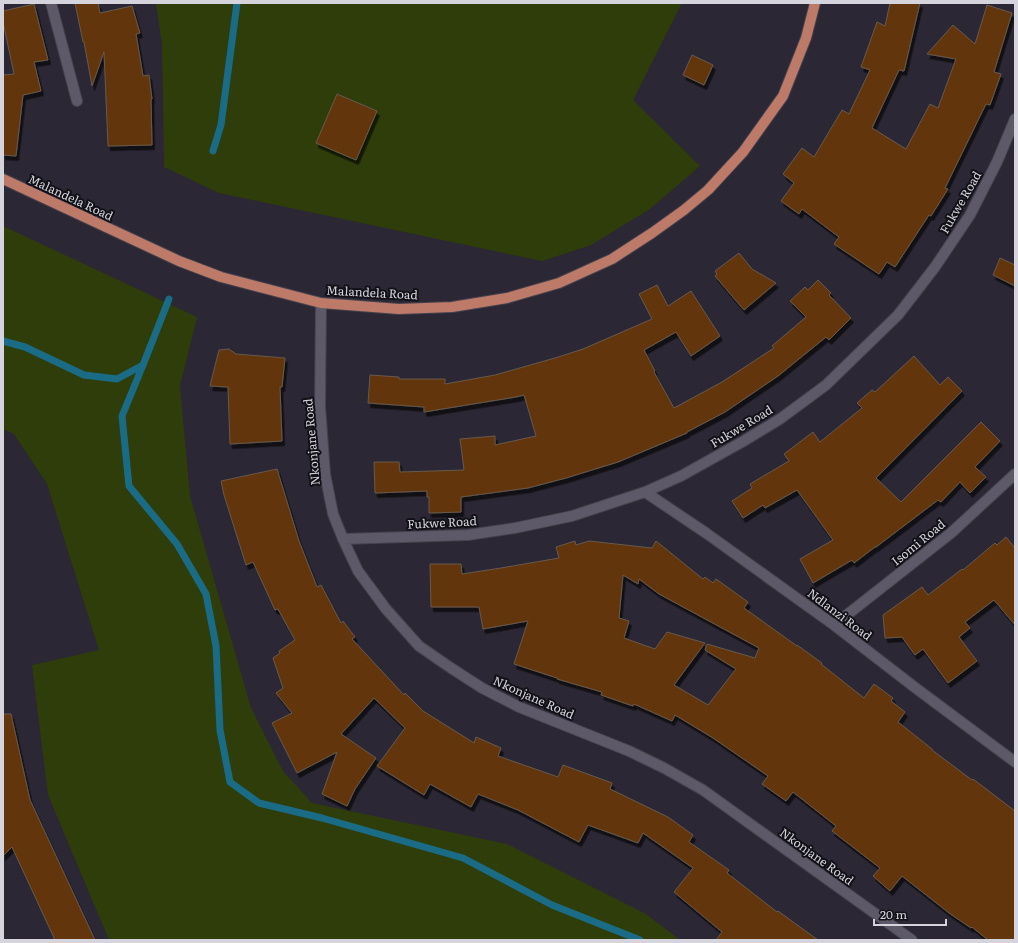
<svg xmlns="http://www.w3.org/2000/svg" width="1018" height="943" font-family="Literata,serif">
  <style>
    .green { fill: #2f3d0a }
    .lines { fill: none; stroke-linecap: round; stroke-linejoin: round }
    .stream { stroke: #1a6c86; stroke-width: 7 }
    .building { fill: #64360a; stroke: #67594e; fill-rule: evenodd; filter: url(#shadow) }
    .minor-casing { stroke: #45424e; stroke-width: 12 }
    .major-casing { stroke: #45424e; stroke-width: 12 }
    .minor { stroke: #5d5968; stroke-width: 10 }
    .major { stroke: #bd7a68; stroke-width: 10 }
    .labels { text-anchor: middle; dominant-baseline: central; stroke-width: 4; stroke-linejoin: round; paint-order: stroke }
    .street-label { font-size: 12px; fill: #d5d3dc; stroke: #121117 }
  </style>
  <defs>
    <filter id="shadow"><feDropShadow dx="2.5" dy="4.5" stdDeviation="0" flood-color="#0009"/></filter>
  </defs>
  <rect width="100%" height="100%" fill="#2b2734"/>
  <path class="green" d="M 156,3 L 682,3 L 633,100 L 700,166 L 650,209 L 591,245 L 542,261 L 219,193 L 164,167 L 162,45 Z
    M 3,226 L 197,317 L 180,386 L 190,496 L 251,708 L 283,771 L 312,803 L 507,844 L 646,914 L 680,940 L 109,940 L 48,795 L 32,665 L 99,650 L 47,484 L 14,434 L 3,429 Z"/>
  <g class="lines">
    <path class="stream" d="M 213,151 L 221,125 L 237,3
      M 3,341 L 25,347 L 84,375 L 117,379 L 143,365 L 169,299
      M 143,365 L 122,416 L 129,486 L 177,544 L 206,594 L 216,646 L 220,730 L 230,782 L 259,803 L 322,818 L 463,858 L 552,905 L 640,940"/>
  </g>
  <path class="building" d="M 75,3 L 98,3 L 100,13 L 132,6 L 140,33 L 136,34 L 143,76 L 149,75 L 152,99 L 151,99 L 152,145 L 108,146 L 104,52 L 92,86 L 84,42 L 83,42 Z
    M 890,3 L 920,3 L 904,71 L 899,70 L 872,128 L 906,149 L 930,104 L 938,108 L 956,59 L 927,54 L 953,25 L 975,44 L 987,5 L 1012,13 L 994,72 L 1001,74 L 990,105 L 986,104 L 945,188 L 948,189 L 931,216 L 929,215 L 895,267 L 887,262 L 879,274 L 834,244 L 839,237 L 802,209 L 799,214 L 781,201 L 794,183 L 783,174 L 802,148 L 814,157 L 842,110 L 849,114 L 870,70 L 861,67 L 877,22 L 885,26 Z
    M 34,4 L 48,60 L 34,62 L 41,91 L 23,95 L 16,156 L 3,155 L 3,75 L 14,74 L 3,22 L 3,11 Z
    M 692,55 L 713,65 L 704,85 L 683,75 Z
    M 337,94 L 377,111 L 356,160 L 316,143 Z
    M 739,253 L 752,269 L 776,283 L 744,310 L 715,276 L 717,274 L 715,271 Z
    M 1000,258 L 1015,265 L 1015,286 L 993,275 Z
    M 818,280 L 831,293 L 829,295 L 851,318 L 829,340 L 826,337 L 778,376 L 725,412 L 687,432 L 687,433 L 618,462 L 566,478 L 528,488 L 461,497 L 461,512 L 429,513 L 429,497 L 427,497 L 427,491 L 375,493 L 374,462 L 399,462 L 400,472 L 464,470 L 460,439 L 495,436 L 495,445 L 536,436 L 524,395 L 516,397 L 424,412 L 424,407 L 368,403 L 370,375 L 399,377 L 399,379 L 445,379 L 445,384 L 495,375 L 555,358 L 583,349 L 652,319 L 639,294 L 657,285 L 668,306 L 691,291 L 720,336 L 691,356 L 676,332 L 644,350 L 655,371 L 654,372 L 674,408 L 722,382 L 774,348 L 772,346 L 806,317 L 790,301 L 805,287 L 808,290 Z
    M 229,349 L 236,354 L 285,358 L 282,387 L 280,387 L 282,441 L 230,444 L 228,387 L 210,386 L 219,350 Z
    M 914,356 L 940,385 L 948,377 L 962,391 L 876,478 L 901,502 L 981,422 L 1000,441 L 975,467 L 986,477 L 970,493 L 960,482 L 941,502 L 938,500 L 876,547 L 875,547 L 854,563 L 852,560 L 813,583 L 800,559 L 833,540 L 797,490 L 765,508 L 763,505 L 743,518 L 732,501 L 752,488 L 750,484 L 789,461 L 784,454 L 813,432 L 820,442 L 862,408 L 857,403 L 872,390 L 875,392 Z
    M 277,469 L 299,541 L 317,587 L 321,585 L 341,623 L 343,621 L 355,637 L 352,639 L 404,695 L 405,693 L 423,711 L 474,743 L 476,737 L 501,748 L 498,756 L 558,777 L 563,765 L 612,783 L 610,789 L 668,817 L 693,835 L 689,842 L 729,870 L 727,873 L 777,912 L 778,911 L 818,940 L 716,940 L 722,932 L 674,892 L 693,868 L 643,833 L 638,843 L 588,825 L 579,842 L 518,810 L 478,794 L 471,807 L 430,784 L 424,795 L 377,766 L 405,728 L 374,698 L 341,734 L 376,758 L 355,789 L 347,806 L 322,794 L 337,752 L 297,773 L 272,723 L 292,713 L 276,693 L 283,688 L 273,658 L 280,653 L 279,651 L 295,640 L 278,609 L 275,610 L 253,562 L 246,565 L 224,495 L 221,481 Z
    M 1006,537 L 1015,548 L 1015,625 L 994,600 L 965,622 L 970,628 L 959,637 L 977,661 L 948,683 L 923,649 L 915,655 L 902,637 L 885,638 L 883,615 L 922,587 L 928,595 L 962,569 L 963,570 L 995,543 L 997,545 Z
    M 575,541 L 576,545 L 589,541 L 652,548 L 656,541 L 703,579 L 705,577 L 713,583 L 716,579 L 748,602 L 744,608 L 797,646 L 797,645 L 822,663 L 821,664 L 864,698 L 874,684 L 893,698 L 891,701 L 905,712 L 898,722 L 932,749 L 932,750 L 972,780 L 973,779 L 1015,811 L 1015,940 L 988,940 L 972,927 L 971,928 L 949,913 L 902,876 L 890,891 L 873,876 L 880,868 L 832,831 L 836,826 L 793,792 L 786,801 L 762,784 L 768,776 L 713,738 L 675,715 L 672,721 L 634,704 L 633,706 L 601,695 L 602,692 L 557,679 L 557,678 L 514,664 L 528,621 L 483,629 L 479,607 L 431,607 L 430,564 L 461,564 L 462,574 L 501,568 L 559,558 L 556,547 ZM 623,575 L 638,584 L 639,579 L 659,594 L 759,648 L 755,658 L 707,644 L 705,650 L 736,669 L 708,705 L 674,685 L 705,643 L 667,632 L 655,649 L 624,638 L 629,621 L 619,618 Z
    M 3,714 L 11,714 L 30,800 L 95,940 L 55,940 L 12,847 L 3,856 Z"/>
  <g class="lines">
    <g class="minor-casing">
      <path id="minor" d="M 51,3 L 77,101
        M 321,303 L 320,406 L 325,474 L 333,514 L 343,539 L 358,571 L 386,609 L 419,646 L 451,668 L 482,688 L 519,707 L 629,751 L 664,768 L 703,790 L 912,940
        M 645,492 L 706,533 L 834,625 L 917,689 L 1015,762
        M 343,539 L 468,535 L 515,528 L 572,516 L 645,492 L 681,476 L 742,442 L 780,419 L 826,385 L 898,315 L 935,267 L 970,215 L 997,162 L 1015,119
        M 834,625 L 951,533 L 1015,474"/>
    </g>
    <g class="major-casing">
      <path id="major" d="M 3,179 L 179,261 L 221,277 L 321,303 L 399,309 L 452,307 L 507,298 L 559,283 L 612,259 L 652,233 L 684,210 L 708,190 L 743,152 L 783,96 L 806,38 L 815,3"/>
    </g>
    <use href="#minor" class="minor"/>
    <use href="#major" class="major"/>
  </g>
  <g class="labels">
    <g class="street-label">
      <text transform="translate(71 197) rotate(25)">Malandela Road</text>
      <text transform="translate(960 202) rotate(-60)">Fukwe Road</text>
      <text transform="translate(372 292) rotate(3)">Malandela Road</text>
      <text transform="translate(741 426) rotate(-31)">Fukwe Road</text>
      <text transform="translate(311 442) rotate(-95)">Nkonjane Road</text>
      <text transform="translate(442 522) rotate(-3)">Fukwe Road</text>
      <text transform="translate(918 542) rotate(-39)">Isomi Road</text>
      <text transform="translate(840 614) rotate(37)">Ndlanzi Road</text>
      <text transform="translate(534 697) rotate(24)">Nkonjane Road</text>
      <text transform="translate(817 856) rotate(36)">Nkonjane Road</text>
    </g>
  </g>
  <rect width="1018" height="943" fill="none" stroke="#d5d3dc" stroke-width="8"/>
  <path d="M874 919v6h72v-6" fill="none" stroke="#d5d3dc" stroke-width="2"/>
  <text x="880" y="919" font-size="12" fill="#d5d3dc" stroke="#121117" stroke-width="3" paint-order="stroke">20 m</text>
</svg>
